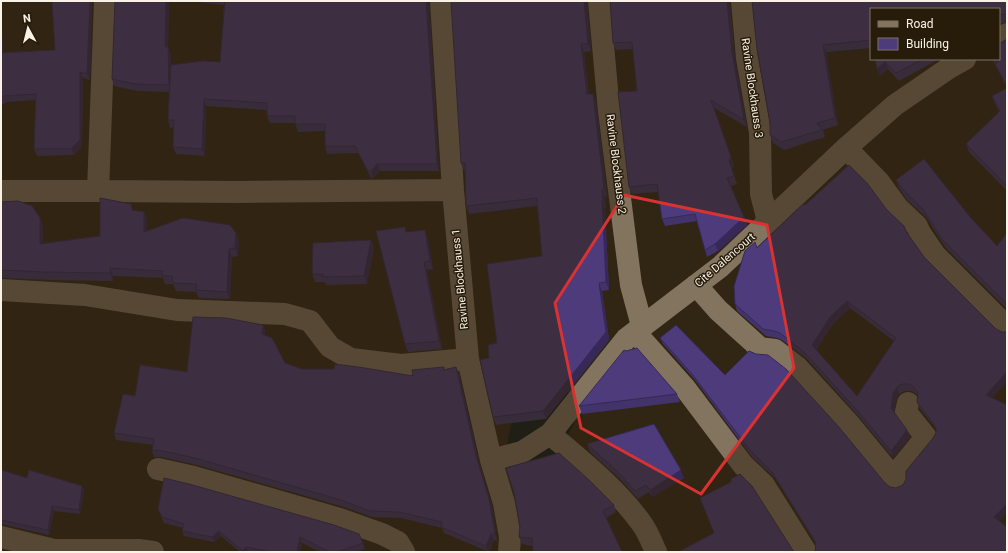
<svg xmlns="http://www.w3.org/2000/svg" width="1008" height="553" font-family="Roboto,sans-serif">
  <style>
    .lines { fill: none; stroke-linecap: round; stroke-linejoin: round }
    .river { stroke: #0a191a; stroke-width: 57 }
    .minor { stroke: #837460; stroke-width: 22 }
    .wall { fill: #42336b; fill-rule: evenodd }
    .shaded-wall { fill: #362957 }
    .building { fill: #4d3b7c; stroke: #362957; fill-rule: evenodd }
    .marked { fill: none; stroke: #d83232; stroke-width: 3; stroke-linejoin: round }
    .labels { text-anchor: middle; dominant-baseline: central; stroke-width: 3; stroke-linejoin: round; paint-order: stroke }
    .street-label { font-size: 11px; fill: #faf2e7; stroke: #271c0a }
  </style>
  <rect width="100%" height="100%" fill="#312513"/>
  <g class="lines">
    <path class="river" d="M 548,412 C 539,428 536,437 535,456 L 585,552"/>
    <path class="minor" d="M 105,1 L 98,191 L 240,192 L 453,190
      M 441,1 L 453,190 L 468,359 L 491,460 L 504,503 L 510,537 L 509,552
      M 599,1 L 609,111 L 631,285 L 642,326
      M 742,1 L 747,58 L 760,132 L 761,194 L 768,221
      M 999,39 L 1007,34
      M 846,148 L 879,182 L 898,208 L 917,226 L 920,233 L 935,255 L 1007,327
      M 1,191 L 98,191
      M 696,285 L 718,310 L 760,348 L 775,350 L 797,367 L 850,425 L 897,482
      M 1,290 L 85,295 L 177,310 L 285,314 L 310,321 L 330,347 L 351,359 L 401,365 L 468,359
      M 635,332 L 685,388 L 743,465 L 764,485 L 806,552
      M 550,434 C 583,462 618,490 642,524 C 648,532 652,543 656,552
      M 491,460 L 522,452 L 550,434 L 626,339 L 720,267 L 846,148 L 895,105 L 949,68 L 965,59
      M 158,469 L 194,477 L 340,519 L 382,534 L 398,542 L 404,552
      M 891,475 L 900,469 L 926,437 L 906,412 L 908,403
      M 1,537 L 54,550 L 138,550 L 153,552"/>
  </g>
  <path class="wall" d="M 92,1 L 90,80 L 83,78 L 82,146 L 74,155 L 37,156 L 34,149 L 36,100 L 7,102 L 1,105 L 1,15 L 3,52 L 55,50 Z
    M 169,1 L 168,47 L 171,55 L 171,65 L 220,62 L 224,5 L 189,1 L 429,1 L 439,171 L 380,171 L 373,178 L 371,178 L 358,153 L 327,154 L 325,146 L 325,131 L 298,132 L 295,123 L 270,123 L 267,116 L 267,110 L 206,106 L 205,156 L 176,154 L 173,147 L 174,127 L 170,128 L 168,120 L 169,92 L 137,91 L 114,86 L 112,79 Z
    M 610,1 L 729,1 L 730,4 L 735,60 L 747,127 L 714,108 L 734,165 L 732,169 L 737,184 L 731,186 L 747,225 L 718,251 L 707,257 L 705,250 L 697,221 L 665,226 L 662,219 L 658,192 L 632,194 L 629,187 L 637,91 L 633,49 L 616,50 L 613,43 Z
    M 752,1 L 1007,1 L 1007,22 L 999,24 L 999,9 L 871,9 L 871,48 L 826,52 L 838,125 L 823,130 L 825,137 L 784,150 L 773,143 L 770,135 L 770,122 L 757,49 Z
    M 587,2 L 591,51 L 584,52 L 589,94 L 596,101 L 607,196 L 605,197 L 606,208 L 605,208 L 609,290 L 602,291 L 609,340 L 546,419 L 496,425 L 493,417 L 489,358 L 497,343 L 542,256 L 537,206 L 469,214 L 466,206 L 465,171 L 464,171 L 461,163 Z
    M 1007,39 L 1007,191 L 969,152 L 966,144 L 999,112 L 995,104 L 992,96 L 1007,88 L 992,59 L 999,59 L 1002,42 Z
    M 875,59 L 939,59 L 899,81 L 888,69 L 880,76 L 877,69 Z
    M 896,180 L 970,217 L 997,246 L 1007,233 L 1007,309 L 945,247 L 926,217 L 907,200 L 899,188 Z
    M 1,202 L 40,218 L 43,226 L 43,243 L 100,236 L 131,204 L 133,210 L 144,212 L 147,220 L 147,231 L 239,241 L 238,256 L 232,257 L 230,299 L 199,298 L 196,292 L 176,291 L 173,284 L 165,284 L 163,278 L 113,276 L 113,281 L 48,280 L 2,278 L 1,274 Z
    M 805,205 L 887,210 L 907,233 L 924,257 L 996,329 L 1002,332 L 1007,332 L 1007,382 L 992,398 L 1007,405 L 1007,513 L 999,521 L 816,544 L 775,478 L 752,457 L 695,380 L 663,344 L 660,338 L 725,375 L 890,487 L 896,488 L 903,485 L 933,438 L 936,433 L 936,429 L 920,409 L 917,402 L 917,394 L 911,391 L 905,391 L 899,394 L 896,400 L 894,412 L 910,437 L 893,458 L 859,417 L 806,358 L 782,340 L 777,338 L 766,336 L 737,311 L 735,304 L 757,248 ZM 850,308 L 894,341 L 857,396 L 816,350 L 833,324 Z
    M 407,232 L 428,239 L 433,269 L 427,270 L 442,349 L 408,352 L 405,344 Z
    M 371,240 L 374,248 L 367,284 L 326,285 L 325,282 L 315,282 L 312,274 Z
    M 263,325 L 265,331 L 265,335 L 285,363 L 302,369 L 413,376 L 456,367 L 459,374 L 479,463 L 492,506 L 497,541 L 494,540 L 489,552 L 444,533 L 442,528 L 401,518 L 372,517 L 344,507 L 197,465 L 161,457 L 154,457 L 152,451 L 153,445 L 116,440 L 114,433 L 135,396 L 187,372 Z
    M 677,394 L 680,402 L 582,414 L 579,406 Z
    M 587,444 L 684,478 L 652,497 L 649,492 L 638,499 L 620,479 L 590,452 Z
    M 1,470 L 27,478 L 82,486 L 84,490 L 80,514 L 54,511 L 49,535 L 1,524 Z
    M 614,505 L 616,512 L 606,518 L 532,546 L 522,544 L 519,537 Z
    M 158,509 L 359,534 L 365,549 L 355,552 L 320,552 L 302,543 L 300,552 L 240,552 L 221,536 L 214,542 L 184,536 L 182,531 L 183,528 L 164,523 L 160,514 Z"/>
  <path class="shaded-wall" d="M 90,1 L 92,1 L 90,80 L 87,74 Z
    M 166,1 L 169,1 L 168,54 L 165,47 Z
    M 426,1 L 429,1 L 439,171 L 437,164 Z
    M 584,1 L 586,1 L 587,2 L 591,51 L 588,44 Z
    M 727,1 L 729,1 L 730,4 L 735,60 L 747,127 L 744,120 L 732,53 Z
    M 1,15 L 4,59 L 2,53 Z
    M 581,44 L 584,52 L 590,102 L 587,94 Z
    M 823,45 L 826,52 L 838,125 L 835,118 Z
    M 168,47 L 171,55 L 172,92 L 169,85 Z
    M 885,62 L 888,69 L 880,76 L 877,69 Z
    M 80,72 L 83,78 L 82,146 L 74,155 L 71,149 Z
    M 593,94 L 596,101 L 607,196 L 604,189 Z
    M 204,99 L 206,106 L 205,156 L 202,149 Z
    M 711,100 L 734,165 L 732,169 L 737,184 L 729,161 Z
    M 377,164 L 380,171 L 373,178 L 371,171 Z
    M 602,189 L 605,197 L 606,208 L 603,200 Z
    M 602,200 L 605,208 L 609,290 L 606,282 Z
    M 144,212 L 147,220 L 147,240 L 144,232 Z
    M 744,217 L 747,225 L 718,251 L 715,244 Z
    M 40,218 L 43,226 L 43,252 L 40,244 Z
    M 425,230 L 428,239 L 433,269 L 430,261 Z
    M 236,233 L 239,241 L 238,256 L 235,248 Z
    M 371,240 L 374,248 L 367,284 L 364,276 Z
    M 229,249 L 232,257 L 230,299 L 227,292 Z
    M 424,262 L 427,270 L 442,349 L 439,341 Z
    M 110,268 L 113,276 L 113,281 L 110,273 Z
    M 599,283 L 602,291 L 609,340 L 546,419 L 543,411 Z
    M 847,301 L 850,308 L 833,324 L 814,352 L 812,345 L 830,317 Z
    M 263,325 L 265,331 L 265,341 L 262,334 Z
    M 456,367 L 459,374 L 479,463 L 492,506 L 497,541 L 495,534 Z
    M 1007,372 L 1007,382 L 988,402 L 986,395 Z
    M 897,387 L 899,394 L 896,400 L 894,415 L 891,408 L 893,393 Z
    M 907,430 L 910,437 L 893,458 L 891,451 Z
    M 681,470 L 684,478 L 652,497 L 650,490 Z
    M 82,486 L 84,490 L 80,514 L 79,510 Z
    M 1007,504 L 1007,513 L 997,524 L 994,517 Z
    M 52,506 L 54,511 L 49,535 L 48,530 Z
    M 219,531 L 221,536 L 214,542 L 212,537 Z
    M 491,534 L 494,540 L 488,552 L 486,546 Z
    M 300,537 L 302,543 L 300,552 L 297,552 Z
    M 246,547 L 248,552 L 243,552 L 243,551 Z"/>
  <path class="building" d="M 52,1 L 90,1 L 87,74 L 80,72 L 80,140 L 71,149 L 34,149 L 36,94 L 4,96 L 1,98 L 1,44 L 2,53 L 55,50 Z
    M 115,1 L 166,1 L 165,47 L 168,47 L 169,85 L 135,84 L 112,79 Z
    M 225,1 L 426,1 L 437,164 L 377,164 L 371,171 L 368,171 L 355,146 L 325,146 L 325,124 L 295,124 L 295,116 L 267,116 L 267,103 L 204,99 L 202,149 L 173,147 L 174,120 L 168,120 L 171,65 L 203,61 L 220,62 Z
    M 451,1 L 584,1 L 588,44 L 581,44 L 587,94 L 593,94 L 604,189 L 602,189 L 603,200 L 602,200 L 606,282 L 599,283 L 606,332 L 543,411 L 493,417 L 480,360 L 489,358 L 488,345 L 497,343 L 487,264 L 542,256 L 537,198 L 466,206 L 465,163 L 461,163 Z
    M 610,1 L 727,1 L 732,53 L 744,120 L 711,100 L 731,157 L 729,161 L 734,176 L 727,178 L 744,217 L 715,244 L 705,250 L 695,214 L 662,219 L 657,184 L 629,187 L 618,92 L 637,91 L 632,42 L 613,43 Z
    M 752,1 L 1007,1 L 1007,15 L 1004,14 L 999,15 L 999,9 L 871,9 L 871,42 L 871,40 L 823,45 L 835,118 L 817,123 L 822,130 L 781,142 L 770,135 L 770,122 L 757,49 Z
    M 1007,39 L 1007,86 L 995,64 L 999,61 L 995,62 L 993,59 L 999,59 L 999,43 L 1002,42 Z
    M 875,59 L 923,59 L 896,73 L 885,62 L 877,69 Z
    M 1007,88 L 1007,186 L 966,144 L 1000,111 L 992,96 Z
    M 924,159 L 970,217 L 997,246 L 1007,233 L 1007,304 L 942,239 L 923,209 L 905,192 L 896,180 Z
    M 849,165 L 867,183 L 887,210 L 904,226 L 907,233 L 924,257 L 996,329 L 1002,332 L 1007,332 L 1007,372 L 986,395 L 1007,405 L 1007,504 L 994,517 L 1007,527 L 1007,552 L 815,552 L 815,551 L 816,544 L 814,539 L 772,472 L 750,450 L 692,374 L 660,338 L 676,325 L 725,375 L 749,351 L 756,354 L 768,355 L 786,369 L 838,426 L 885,483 L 890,487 L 896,488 L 903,485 L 906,479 L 906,471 L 933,438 L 936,433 L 936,428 L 933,423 L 917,402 L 918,393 L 914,387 L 909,384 L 902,384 L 897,387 L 893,393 L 891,408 L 907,430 L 891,451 L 857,410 L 804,352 L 780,333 L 774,331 L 763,329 L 735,304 L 734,286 L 745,251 L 755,242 L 757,248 L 803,204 L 805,205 ZM 847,301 L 896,338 L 857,396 L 812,345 L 830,317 Z
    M 100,198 L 131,204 L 132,210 L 144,212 L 144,232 L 183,218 L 230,225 L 236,233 L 235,248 L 229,249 L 227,292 L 196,290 L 197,284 L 173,283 L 172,276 L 162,276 L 163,271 L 110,268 L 110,273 L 45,272 L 1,270 L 1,202 L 18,201 L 32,206 L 40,218 L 40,244 L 100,236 Z
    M 405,227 L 406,232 L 425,230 L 430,261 L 424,262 L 439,341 L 405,344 L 376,231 Z
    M 371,240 L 364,276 L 323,277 L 323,274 L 312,274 L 313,243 Z
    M 193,317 L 226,318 L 263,325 L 262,334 L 272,338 L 285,363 L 302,369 L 334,369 L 335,364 L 365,368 L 413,376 L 412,370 L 444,367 L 444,370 L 456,367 L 476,456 L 489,499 L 495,534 L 491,534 L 486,546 L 441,527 L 442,522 L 399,512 L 370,511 L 341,500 L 195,458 L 158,450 L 152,451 L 154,439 L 114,433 L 123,394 L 135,396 L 140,365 L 187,372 Z
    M 637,348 L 677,394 L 579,406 L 624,350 L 626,351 Z
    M 654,424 L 681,470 L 650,490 L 646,485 L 635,491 L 617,471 L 587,444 Z
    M 559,453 L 588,479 L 614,505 L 603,511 L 622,552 L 533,552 L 532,538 L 519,537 L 520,527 L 514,493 L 506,468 Z
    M 1,470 L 27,478 L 29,470 L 82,486 L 79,510 L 52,506 L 48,530 L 1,520 Z
    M 740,474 L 752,486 L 794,552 L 678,552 L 714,533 L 700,498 L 731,482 L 731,479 Z
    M 164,478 L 189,484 L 334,525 L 359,534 L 363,543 L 337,552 L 329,552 L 300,537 L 297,552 L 271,552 L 246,547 L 243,551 L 219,531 L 212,537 L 182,531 L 184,524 L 162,517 L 158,509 Z"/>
  <path d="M0 0H1008V553H0ZM 624,195 L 767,225 L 794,368 L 701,494 L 581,428 L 555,303 Z" fill="#312513" fill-opacity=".55" fill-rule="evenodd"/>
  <path class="marked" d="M 624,195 L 767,225 L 794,368 L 701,494 L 581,428 L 555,303 Z"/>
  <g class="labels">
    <g class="street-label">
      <text transform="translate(752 88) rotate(82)">Ravine Blockhauss 3</text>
      <text transform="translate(616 164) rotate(83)">Ravine Blockhauss 2</text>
      <text transform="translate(725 260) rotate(-41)">Cite Dalencourt</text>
      <text transform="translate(460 279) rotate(-95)">Ravine Blockhauss 1</text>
    </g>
  </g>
  <rect width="1008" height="553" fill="none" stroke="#faf2e7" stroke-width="4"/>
  <rect x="870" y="8" width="130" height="52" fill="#271c0a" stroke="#7b7262"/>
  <rect x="878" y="21" width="20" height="6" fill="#837460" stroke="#7b7262"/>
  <text x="906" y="28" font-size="12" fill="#faf2e7">Road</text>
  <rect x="878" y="38" width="20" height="12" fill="#4d3b7c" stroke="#7b7262"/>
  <text x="906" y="48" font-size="12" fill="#faf2e7">Building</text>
  <g transform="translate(28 28) rotate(353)" stroke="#271c0a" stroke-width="3" paint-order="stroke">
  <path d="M0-3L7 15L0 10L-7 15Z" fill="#faf2e7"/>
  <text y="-6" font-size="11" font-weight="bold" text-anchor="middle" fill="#faf2e7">N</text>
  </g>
</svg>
